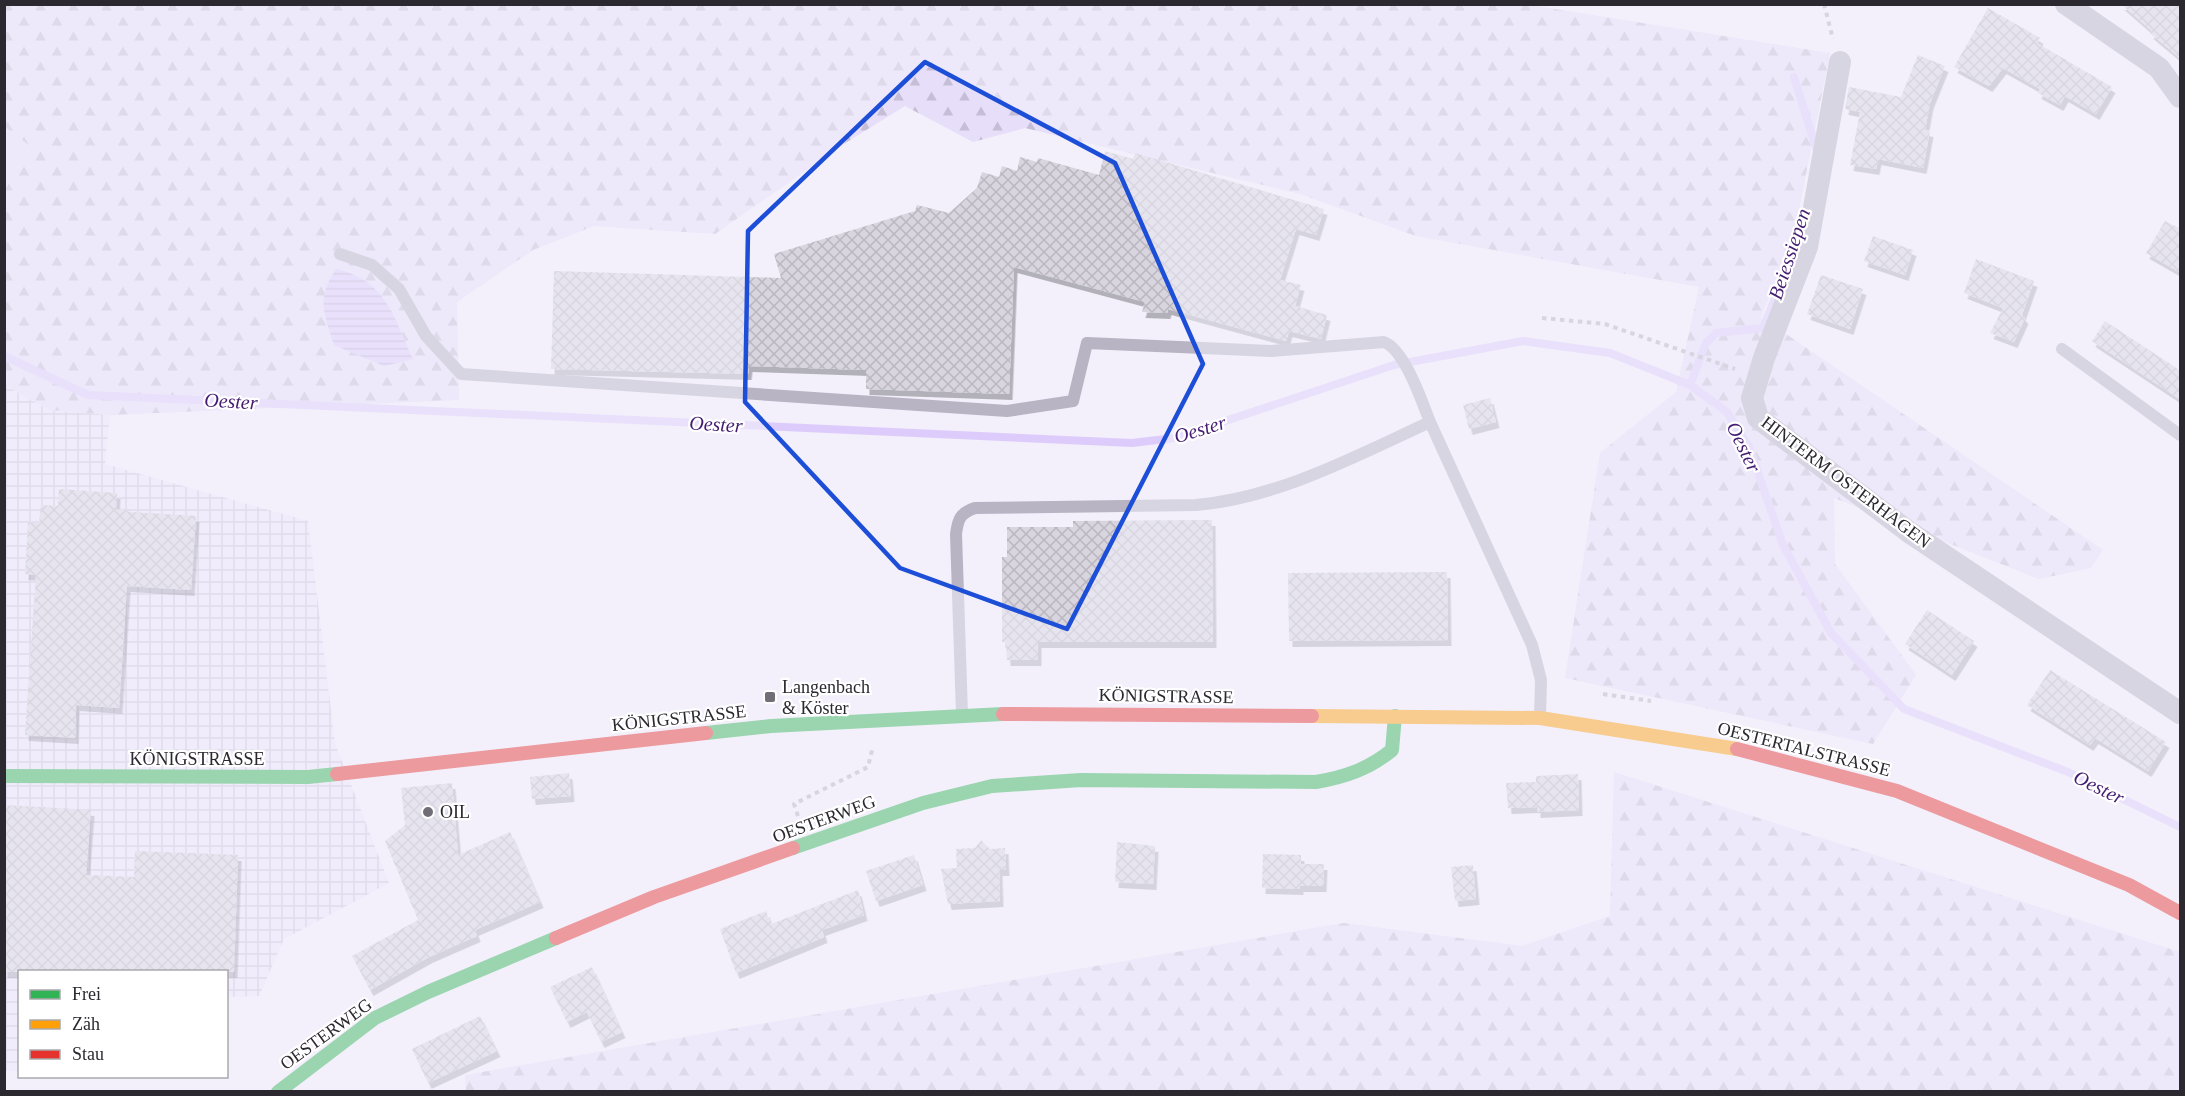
<svg xmlns="http://www.w3.org/2000/svg" width="2185" height="1096" font-family="'Times New Roman',serif">
  <style>
    .industrial { fill: url(#industrial-grid) }
    .grass { fill: #e7def9 }
    .forest { fill: url(#forest-firs) }
    .water { fill: url(#water-rules) }
    .lines { fill: none; stroke-linecap: round; stroke-linejoin: round }
    .stream { stroke: #ddccfb; stroke-width: 8 }
    .building { fill: url(#building-cross-hatch); filter: url(#shadow) }
    .path { stroke: #b9b4c1; stroke-width: 4; stroke-dasharray: 4.5 4.5; stroke-linecap: butt }
    .lane { stroke: #b9b4c4; stroke-width: 12 }
    .street { stroke: #b9b4c4; stroke-width: 22 }
    .fast { stroke: #30b455; stroke-width: 14 }
    .slow { stroke: #ff9f0a; stroke-width: 14 }
    .jam { stroke: #e5322d; stroke-width: 14 }
    .marked { fill: none; stroke: #1d4ed8; stroke-width: 4.5; stroke-linejoin: round }
    .poi-dot { fill: #716e77; stroke: #fff; stroke-width: 2 }
    .labels { text-anchor: middle; dominant-baseline: central; stroke-width: 4.5; stroke-linejoin: round; paint-order: stroke }
    .street-label { font-size: 18px; fill: #2b2830; stroke: #fff }
    .poi-label { font-size: 18px; fill: #2b2830; stroke: #fff; text-anchor: start }
    .water-label { font-size: 20px; font-style: italic; fill: #441c72; stroke: #fff }
  </style>
  <defs>
    <pattern id="industrial-grid" width="8" height="8" patternUnits="userSpaceOnUse" patternTransform="scale(1.5)"><rect width="8" height="8" fill="#ede6fc"/><path d="M0 4h8M4 0v8" fill="none" stroke="#cbc5d8"/></pattern>
    <pattern id="forest-firs" width="22" height="20" patternUnits="userSpaceOnUse" patternTransform="scale(1.5)"><rect width="22" height="20" fill="#e7def9"/><path d="M5 1l3.5 6h-7zM16 11l3.5 6h-7z" fill="#c6bed6"/></pattern>
    <pattern id="water-rules" width="6" height="5" patternUnits="userSpaceOnUse" patternTransform="scale(1.5)"><rect width="6" height="5" fill="#ddccfb"/><path d="M0 2.5h6" fill="none" stroke="#beafd7"/></pattern>
    <pattern id="building-cross-hatch" width="8" height="8" patternUnits="userSpaceOnUse" patternTransform="scale(1.5)"><rect width="8" height="8" fill="#d8d5df"/><path d="M0 0l8 8M0 8l8-8" fill="none" stroke="#bab7c0"/></pattern>
    <filter id="shadow"><feDropShadow dx="3.5" dy="6" stdDeviation="0" flood-color="#0004"/></filter>
  </defs>
  <rect width="100%" height="100%" fill="#f3f0fb"/>
  <path class="industrial" d="M 5,385 L 49,410 L 110,415 L 105,464 L 308,521 L 335,743 L 389,883 L 284,939 L 259,996 L 227,997 L 226,972 L 20,972 L 19,1071 L 5,1071 Z"/>
  <path class="grass" d="M 5,127 L 30,146 L 5,190 Z"/>
  <path class="forest" d="M 5,4 L 1524,4 L 1830,53 L 1794,235 L 1761,317 L 2103,550 L 2091,568 L 2039,579 L 1834,498 L 1835,564 L 1916,675 L 1873,744 L 1565,678 L 1600,453 L 1676,392 L 1699,287 L 1416,236 L 1300,194 L 1025,128 L 973,142 L 905,106 L 847,142 L 715,234 L 594,226 L 533,250 L 457,302 L 459,400 L 110,415 L 49,410 L 5,385 L 5,190 L 30,146 L 5,127 Z
    M 1614,772 L 2180,952 L 2180,1091 L 466,1091 L 465,1075 L 1344,923 L 1522,946 L 1610,916 Z"/>
  <path class="water" d="M 336,269 C 387,281 393,316 413,359 L 384,366 L 334,345 C 324,312 316,299 336,269 Z"/>
  <g class="lines">
    <path class="stream" d="M 1794,77 L 1817,151
      M 4,356 L 88,395 L 1132,443 L 1174,438 L 1394,365 L 1523,341 L 1610,353 L 1690,385 L 1727,412 L 1749,447 L 1783,545 L 1831,633 L 1904,709 L 2068,772 L 2180,827
      M 1690,385 L 1706,343 L 1716,333 L 1763,328 L 1776,296"/>
  </g>
  <path class="building" d="M 2121,4 L 2181,4 L 2181,59 L 2150,33 L 2152,31 Z
    M 1988,8 L 2040,38 L 2037,43 L 2112,87 L 2096,114 L 2065,96 L 2060,105 L 2038,93 L 2040,89 L 2003,68 L 1989,86 L 1954,67 Z
    M 1918,55 L 1945,66 L 1930,103 L 1925,130 L 1930,131 L 1923,168 L 1878,159 L 1876,169 L 1850,165 L 1860,112 L 1845,109 L 1849,87 L 1901,97 Z
    M 1105,151 L 1133,159 L 1135,153 L 1324,209 L 1316,235 L 1296,229 L 1280,280 L 1301,285 L 1295,306 L 1327,315 L 1321,339 L 1289,331 L 1286,341 L 1168,309 L 1167,313 L 1142,312 L 1145,302 L 1014,267 L 1009,394 L 866,389 L 866,370 L 749,366 L 748,374 L 551,369 L 554,271 L 781,278 L 774,254 L 915,211 L 917,205 L 949,213 L 977,188 L 982,172 L 999,177 L 1002,166 L 1017,171 L 1020,157 L 1037,162 L 1038,158 L 1099,175 Z
    M 2165,221 L 2181,229 L 2181,273 L 2146,253 Z
    M 1873,236 L 1913,250 L 1905,275 L 1864,261 Z
    M 1976,259 L 2034,281 L 2022,315 L 2025,318 L 2014,342 L 1990,333 L 2003,308 L 1964,293 Z
    M 1821,275 L 1863,289 L 1850,329 L 1807,314 Z
    M 2105,321 L 2181,371 L 2181,400 L 2092,341 Z
    M 1490,398 L 1496,422 L 1469,429 L 1463,405 Z
    M 59,489 L 117,493 L 116,509 L 131,512 L 196,516 L 191,590 L 127,586 L 119,708 L 76,705 L 75,738 L 25,735 L 36,575 L 25,574 L 28,523 L 39,523 L 41,505 L 58,506 Z
    M 1212,520 L 1213,642 L 1038,642 L 1038,660 L 1007,660 L 1006,642 L 1002,642 L 1002,557 L 1007,557 L 1007,527 L 1073,527 L 1073,521 Z
    M 1447,572 L 1448,640 L 1289,641 L 1288,573 Z
    M 1927,610 L 1974,641 L 1952,675 L 1905,644 Z
    M 2050,670 L 2166,742 L 2148,771 L 2095,738 L 2090,745 L 2027,705 Z
    M 569,773 L 571,796 L 532,799 L 530,777 Z
    M 1578,774 L 1579,810 L 1537,812 L 1537,807 L 1508,808 L 1506,783 L 1536,782 L 1536,776 Z
    M 452,783 L 458,855 L 510,832 L 540,902 L 475,930 L 477,936 L 429,957 L 370,990 L 352,956 L 418,920 L 385,841 L 405,825 L 401,788 Z
    M 4,805 L 91,810 L 86,875 L 134,877 L 135,851 L 238,855 L 234,972 L 4,972 Z
    M 981,840 L 990,849 L 1005,848 L 1006,870 L 999,870 L 1000,901 L 948,904 L 941,869 L 957,868 L 956,849 L 975,848 Z
    M 1117,842 L 1155,846 L 1153,884 L 1115,882 Z
    M 1263,854 L 1301,855 L 1301,864 L 1324,864 L 1323,886 L 1300,886 L 1300,889 L 1262,888 Z
    M 914,855 L 923,885 L 876,901 L 866,871 Z
    M 1473,865 L 1476,899 L 1455,901 L 1451,867 Z
    M 858,890 L 864,915 L 822,930 L 824,937 L 736,973 L 720,929 L 766,911 L 771,924 Z
    M 592,967 L 622,1032 L 601,1042 L 587,1012 L 567,1022 L 550,987 Z
    M 480,1016 L 497,1051 L 428,1083 L 412,1049 Z"/>
  <g class="lines">
    <path class="path" d="M 1824,4 L 1833,39
      M 1542,318 L 1605,324 L 1735,369
      M 1603,694 L 1651,701
      M 798,816 L 794,804 L 868,767 L 872,750"/>
    <path class="lane" d="M 340,254 L 372,265 L 399,289 L 426,336 L 461,374 L 1007,411 L 1073,401 L 1087,343 L 1271,351 L 1384,342 C 1405,350 1422,402 1430,422 C 1356,456 1278,498 1196,505 L 975,508 C 960,513 958,519 956,534 L 962,714
      M 2062,349 L 2180,435
      M 1430,422 L 1532,645 L 1541,680 L 1540,717"/>
    <path class="street" d="M 2066,4 L 2159,68 L 2180,97
      M 1840,62 L 1807,247 L 1764,358 L 1752,398 L 1758,418 L 1909,532 L 2180,713"/>
    <path class="fast" d="M 706,733 L 771,726 L 1003,714
      M 4,776 L 308,777 L 337,774
      M 793,848 L 923,803 L 992,786 L 1081,780 L 1316,782 C 1345,777 1369,769 1392,750 L 1395,716
      M 278,1092 L 375,1018 L 428,992 L 556,938"/>
    <path class="slow" d="M 1312,716 L 1540,718 L 1737,749"/>
    <path class="jam" d="M 1003,714 L 1312,716
      M 1737,749 L 1897,791 L 2129,885 L 2180,913
      M 337,774 L 706,733
      M 556,938 L 654,897 L 793,848"/>
  </g>
  <path d="M0 0H2185V1096H0ZM 925,62 L 1115,163 L 1203,364 L 1067,629 L 900,568 L 745,402 L 748,231 Z" fill="#f3f0fb" fill-opacity=".55" fill-rule="evenodd"/>
  <path class="marked" d="M 925,62 L 1115,163 L 1203,364 L 1067,629 L 900,568 L 745,402 L 748,231 Z"/>
  <g class="poi-dot">
    <rect x="764" y="691" width="12" height="12" rx="3"/>
    <circle cx="428" cy="812" r="6"/>
  </g>
  <g class="labels">
    <g class="street-label">
      <text transform="translate(1846 482) rotate(37)">HINTERM OSTERHAGEN</text>
      <text transform="translate(1166 696) rotate(1)">KÖNIGSTRASSE</text>
      <text transform="translate(679 718) rotate(-6)">KÖNIGSTRASSE</text>
      <text transform="translate(1804 749) rotate(14)">OESTERTALSTRASSE</text>
      <text x="197" y="759">KÖNIGSTRASSE</text>
      <text transform="translate(824 819) rotate(-20)">OESTERWEG</text>
      <text transform="translate(326 1034) rotate(-36)">OESTERWEG</text>
    </g>
    <g class="poi-label">
      <text x="782" y="687">Langenbach<tspan x="782" dy="21">&amp; Köster</tspan></text>
      <text x="440" y="812">OIL</text>
    </g>
    <g class="water-label">
      <text transform="translate(1789 254) rotate(-72)">Beiessiepen</text>
      <text transform="translate(231 401) rotate(3)">Oester</text>
      <text transform="translate(716 424) rotate(3)">Oester</text>
      <text transform="translate(1200 429) rotate(-17)">Oester</text>
      <text transform="translate(1744 447) rotate(64)">Oester</text>
      <text transform="translate(2099 787) rotate(26)">Oester</text>
    </g>
  </g>
  <rect width="2185" height="1096" fill="none" stroke="#2b2830" stroke-width="12"/>
  <rect x="18" y="970" width="210" height="108" fill="#ffffff" stroke="#aaa9ac" stroke-width="1.5"/>
  <rect x="30" y="990" width="30" height="9" fill="#30b455" stroke="#aaa9ac" stroke-width="1.5"/>
  <text x="72" y="1000" font-size="18" fill="#2b2830">Frei</text>
  <rect x="30" y="1020" width="30" height="9" fill="#ff9f0a" stroke="#aaa9ac" stroke-width="1.5"/>
  <text x="72" y="1030" font-size="18" fill="#2b2830">Zäh</text>
  <rect x="30" y="1050" width="30" height="9" fill="#e5322d" stroke="#aaa9ac" stroke-width="1.5"/>
  <text x="72" y="1060" font-size="18" fill="#2b2830">Stau</text>
</svg>
